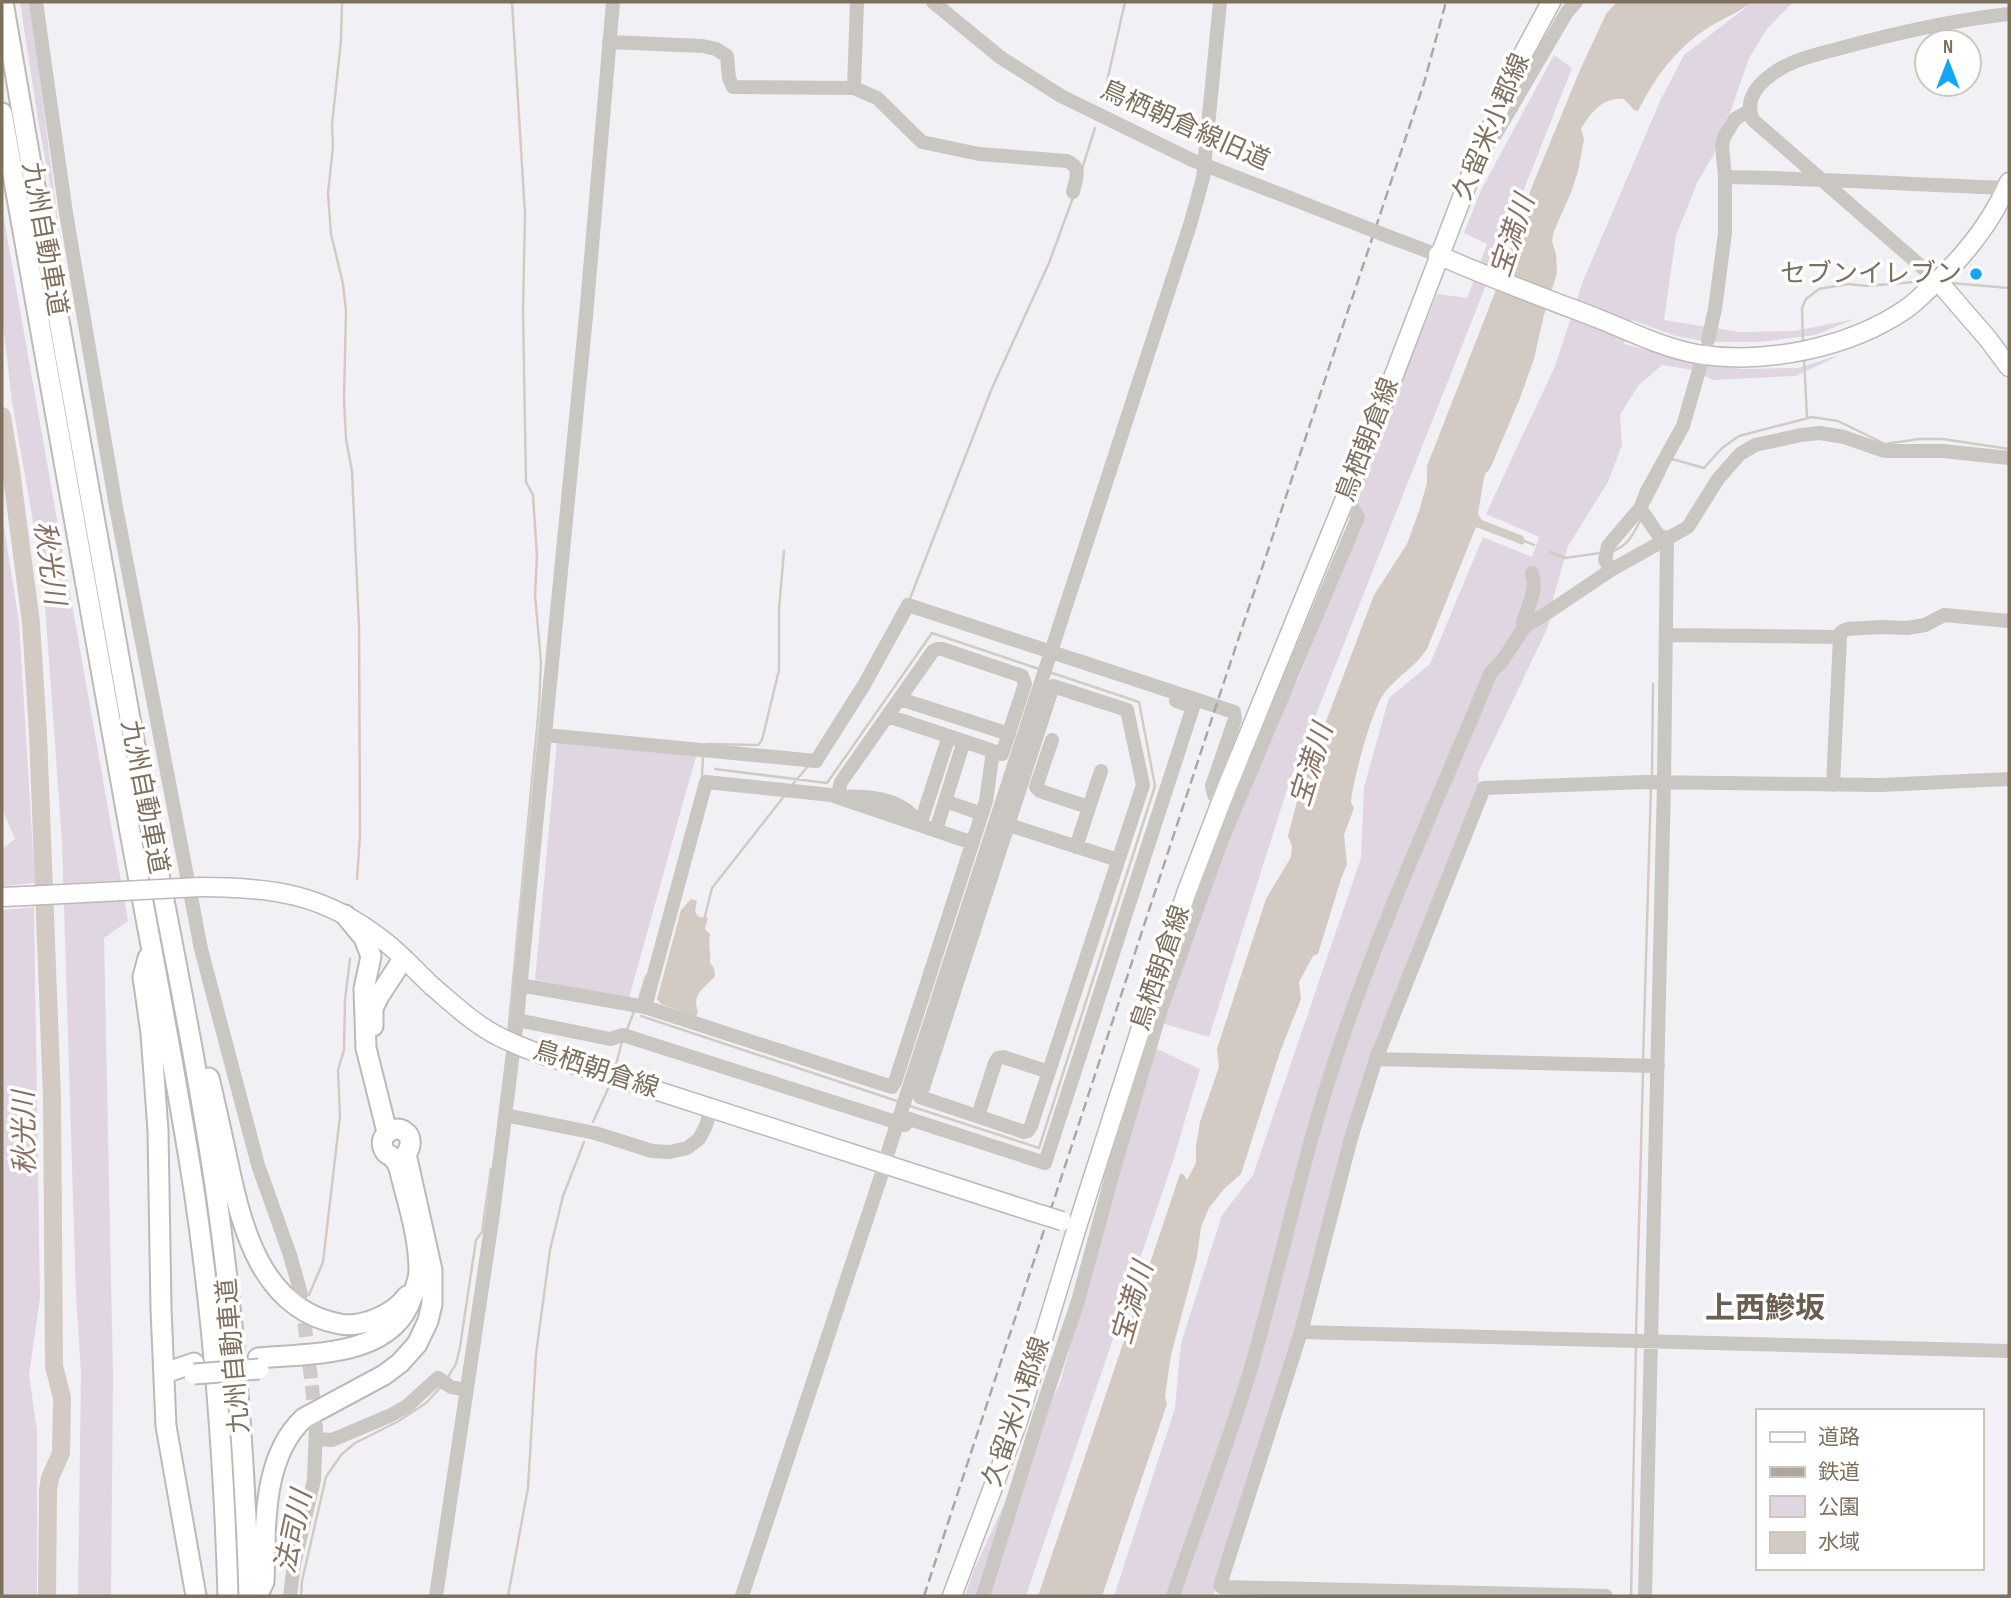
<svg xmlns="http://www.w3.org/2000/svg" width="2011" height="1598" font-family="'Sofia Sans Condensed','Noto Sans JP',sans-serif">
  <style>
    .green { fill: #dfd6e2 }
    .water { fill: #d2cac3 }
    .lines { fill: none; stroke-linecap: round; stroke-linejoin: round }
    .stream { stroke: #d2cac3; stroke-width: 2.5 }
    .river { stroke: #d2cac3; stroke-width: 18 }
    .minor-tunnel { stroke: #cfcac7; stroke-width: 14; stroke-dasharray: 14 7; stroke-linecap: butt }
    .major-casing { stroke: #bdb9b5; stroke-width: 21 }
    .highway-casing { stroke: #bdbab6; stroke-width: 23 }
    .minor { stroke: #cac6c2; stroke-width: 14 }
    .major { stroke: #fff; stroke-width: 18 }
    .highway { stroke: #fff; stroke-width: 19 }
    .rail { stroke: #ada7a0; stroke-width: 2.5; stroke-dasharray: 10 5; stroke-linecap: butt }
    .major-bridge-casing { stroke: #bdb9b5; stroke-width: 21; stroke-linecap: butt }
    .highway-bridge-casing { stroke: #bdbab6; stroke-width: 23; stroke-linecap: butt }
    .minor-bridge { stroke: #cac6c2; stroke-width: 14 }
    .major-bridge { stroke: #fff; stroke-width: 18 }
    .highway-bridge { stroke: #fff; stroke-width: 19 }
    .poi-dot { fill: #11a7f5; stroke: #fff; stroke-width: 2.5 }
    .labels { text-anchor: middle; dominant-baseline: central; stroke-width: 7; stroke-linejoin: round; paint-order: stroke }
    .street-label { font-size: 26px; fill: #7f705d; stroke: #fff }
    .poi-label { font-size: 26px; fill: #7f705d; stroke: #fff; text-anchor: end }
    .water-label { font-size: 28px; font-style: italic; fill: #8a7061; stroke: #fff }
    .quarter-label { font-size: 30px; font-weight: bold; fill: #6a5e50; stroke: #fff }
  </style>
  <rect width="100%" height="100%" fill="#f1f1f5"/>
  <path class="green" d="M 20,2 L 30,2 L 60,237 L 38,120 Z
    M 1753,2 L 1793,2 L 1767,29 L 1749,58 L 1730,113 L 1717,135 L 1714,154 L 1697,183 L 1676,236 L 1664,320 L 1740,332 L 1794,331 L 1855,319 L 1815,335 L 1760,342 L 1710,342 L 1676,336 L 1632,320 L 1624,344 L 1689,362 L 1742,369 L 1798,368 L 1842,354 L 1796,376 L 1713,380 L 1693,370 L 1662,365 L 1638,386 L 1620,415 L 1622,445 L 1608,482 L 1568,546 L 1552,603 L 1548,627 L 1478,773 L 1479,785 L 1370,1063 L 1295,1332 L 1256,1462 L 1213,1582 L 1215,1590 L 1213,1596 L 1114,1596 L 1175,1408 L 1181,1343 L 1222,1215 L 1253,1175 L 1361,858 L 1364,787 L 1389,698 L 1430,664 L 1483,537 L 1532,557 L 1539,537 L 1486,514 L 1555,366 L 1583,281 L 1661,99 L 1684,55 Z
    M 1554,55 L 1572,68 L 1290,780 L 1209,1037 L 1161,1023 L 1188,913 L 1280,677 L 1297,682 L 1361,519 L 1353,502 L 1437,294 L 1467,298 L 1487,244 L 1464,233 L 1481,190 Z
    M 2,208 L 128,921 L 104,938 L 113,1375 L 111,1596 L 78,1596 L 81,1373 L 76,1295 L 62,842 L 43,578 L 12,402 L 2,315 Z
    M 2,514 L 19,622 L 35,883 L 2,886 L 2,849 L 15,839 L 2,808 Z
    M 557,741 L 696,756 L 629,998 L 535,980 Z
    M 34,907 L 40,1298 L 29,1375 L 37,1430 L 37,1596 L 2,1596 L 2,910 Z
    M 1155,1048 L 1200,1069 L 1173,1161 L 1026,1596 L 965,1596 L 973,1572 L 1060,1383 Z"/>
  <path class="water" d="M 1617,2 L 1753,2 C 1739,12 1724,18 1709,27 C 1675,49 1656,76 1638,111 L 1634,110 L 1624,99 C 1604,96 1590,113 1581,129 L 1584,139 L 1578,171 L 1572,190 L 1554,231 L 1552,241 L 1556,254 L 1557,273 L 1544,315 L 1534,359 L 1520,398 L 1490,469 L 1485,474 L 1483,483 L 1478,514 L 1482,520 L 1523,536 L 1525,541 L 1523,545 L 1476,527 L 1427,649 C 1416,666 1398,676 1385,692 C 1372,708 1353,780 1351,802 L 1354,808 L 1344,835 L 1347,864 L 1341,879 L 1318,954 L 1313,956 L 1299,982 L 1301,999 L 1280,1052 L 1241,1174 L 1224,1189 L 1209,1208 L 1201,1227 L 1197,1257 L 1171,1355 L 1165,1396 L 1167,1404 L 1102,1596 L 1038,1596 L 1180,1174 L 1183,1174 L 1187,1180 L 1196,1163 L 1196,1146 L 1200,1122 L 1219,1067 L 1217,1049 L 1266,899 L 1291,857 L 1292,846 L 1288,836 L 1300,790 L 1304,786 L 1311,761 L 1374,595 L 1407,544 L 1419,511 L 1427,483 L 1427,466 L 1494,295 L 1531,189 L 1580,70 L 1606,14 Z
    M 691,899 L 697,901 L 695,912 L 699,917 L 708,918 L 705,929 L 710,934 C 708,944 711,953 710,963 L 714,968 L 715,976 C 705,988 691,994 698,1011 L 696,1017 L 661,1004 L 657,999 L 681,910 Z"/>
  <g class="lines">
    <path class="stream" d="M 342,2 L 341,40 L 332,125 L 333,147 L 328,193 L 331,234 L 343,284 L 346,311 L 344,399 L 346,439 L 352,471 L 359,627 L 360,835 L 357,879
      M 1103,99 L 1125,2
      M 1082,169 L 1095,128
      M 1950,283 L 2009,288
      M 1803,341 L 1802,308 L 1806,299 L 1819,289 L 1848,284 L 1866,286 L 1926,281
      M 1804,358 L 1807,418
      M 1672,459 L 1704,468 L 1722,448 L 1739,436 L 1812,417 L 1838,421 L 1885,444 L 1919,439 L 1943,439 L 2009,449
      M 1650,502 L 1664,474
      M 1522,540 L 1534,545
      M 1613,551 C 1629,545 1633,534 1640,521
      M 1550,552 L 1565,558 L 1600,553
      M 909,601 L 992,388 L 1049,263 L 1074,195
      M 707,744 L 758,745 L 762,740 L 779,670 L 779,609 L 784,551
      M 715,769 L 827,783 L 932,633 L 1039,669
      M 1652,775 L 1653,684
      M 702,777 L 703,756
      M 793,784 L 809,765
      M 704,920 L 712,888 L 785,795
      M 639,999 L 646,976
      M 641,1016 L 900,1102
      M 626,1032 L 635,1009
      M 508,1034 L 539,706 L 541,662 L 535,595 L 537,556 L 533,495 L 526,482 L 523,311 L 525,214 L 512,2
      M 1643,1062 L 1651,786
      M 615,1069 L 622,1041
      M 910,1106 L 1039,1148 L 1155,786 L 1139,702 L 1049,672
      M 593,1122 L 611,1082
      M 309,1295 L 323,1262 L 340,1116 L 338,1070 L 344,1050 L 345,1000 L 350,959
      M 1636,1335 L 1643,1072
      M 446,1380 L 456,1364 L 460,1347 L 476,1240 L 482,1232 L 491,1169
      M 301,1596 L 302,1581 L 326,1477 L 341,1455 L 355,1443 L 397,1422 L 426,1403 L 440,1388
      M 508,1596 L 528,1488 L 536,1354 L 550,1250 L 563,1196 L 584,1142
      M 1631,1596 L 1636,1345"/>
    <path class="river" d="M 2,416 L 11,470 L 31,623 L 38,734 L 52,1097 L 54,1366 L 62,1398 L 61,1453 L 50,1478 L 48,1490 L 47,1596"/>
    <path class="minor-tunnel" d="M 302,1302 L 316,1421"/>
    <g class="major-casing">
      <path id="major" d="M 1438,255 C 1490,278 1544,298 1597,318 C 1629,331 1663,348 1697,354 C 1765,365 1849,348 1906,309 C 1915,303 1922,295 1930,288 C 1964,257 1991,224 2009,182
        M 1938,281 L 1988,339 L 2009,367
        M 200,887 C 273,887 325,894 384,941 C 401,954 416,971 432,986
        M 2,897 L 25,896
        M 624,1080 L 1030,1211
        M 952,1596 L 1018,1421 L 1077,1227 L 1147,1009 L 1187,891 L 1221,802 L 1371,435 L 1471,174 L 1523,54 L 1551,2"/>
    </g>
    <g class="highway-casing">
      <path id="highway" d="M 3,2 C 47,258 92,514 139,769 C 165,910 195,1050 216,1192 C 235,1326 245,1461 249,1596
        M 2,113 C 41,344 83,574 125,804 C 148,933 174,1061 194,1190 C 214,1325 224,1460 228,1596
        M 345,915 L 364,938 L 371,956 L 364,989 L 366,1048 L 387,1132
        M 148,958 L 143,977 L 151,1033 L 158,1131 L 161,1308 L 166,1426 L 196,1596
        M 373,1026 L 373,1008 L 379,996 L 403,959
        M 209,1078 C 216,1107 222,1135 228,1163 C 242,1229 262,1310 340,1324 C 363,1328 394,1314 407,1296
        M 165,1373 L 194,1363
        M 257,1596 L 264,1582 C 266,1528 261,1458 304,1418 L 384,1375 L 400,1363 L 417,1344 L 428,1321 L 432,1304 L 432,1270 L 406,1154 C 411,1147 413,1137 404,1131 C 392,1124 377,1138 384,1150 C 388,1157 387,1152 392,1157 C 397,1161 400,1170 401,1176 C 409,1207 419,1238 419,1271 C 419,1279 415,1288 412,1297 C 392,1358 311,1353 258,1358"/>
    </g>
    <path class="minor" d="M 36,2 L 66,213 L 116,507 L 201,949 L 258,1165 L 290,1255 L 301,1294
      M 933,2 L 1000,57 L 1061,96 L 1192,160
      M 609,42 L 703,46 L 716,49 L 727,56 L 729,78 L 733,87 L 854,88 L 877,98 L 922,142 L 979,154 L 1067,161 C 1082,167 1076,179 1073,192
      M 854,88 L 857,2
      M 1495,135 L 1567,12 L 1576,2
      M 1725,177 C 1820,178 1914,185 2009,188
      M 1395,239 L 1438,255
      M 1938,281 L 1753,120 C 1743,99 1759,83 1775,72 C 1794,59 1819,54 1841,48 C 1896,33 1953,20 2009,14
      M 1708,340 L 1715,309 L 1725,233 L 1725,177 L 1722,146 L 1724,137 L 1735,119 L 1749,111
      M 1667,538 L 1659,536 L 1642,511 L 1641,507 L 1646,493 L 1683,426 L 1700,367
      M 1611,570 L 1605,560 L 1608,546 L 1641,507
      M 1526,625 L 1523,622 C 1528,606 1538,590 1532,573
      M 1667,635 L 1840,637
      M 1053,686 L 1127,710 L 1143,785 L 1031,1126 L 1028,1131 L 1024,1132 L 920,1097 Z
      M 900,699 L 1009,734
      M 888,716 L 1002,754
      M 545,735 L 816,761 L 864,685 L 908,605 L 1234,712 L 1235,719 L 1212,786 L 1214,795 L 1221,802
      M 1052,740 L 1036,787 L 1040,791 L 1088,807
      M 1833,785 L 1840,637 L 1841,632 L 1847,629 L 1881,627 L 1907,628 L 1925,625 L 1944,615 L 2009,621
      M 945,801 L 982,814
      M 917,821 C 900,796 864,795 837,797 L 841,782 L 933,651 L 937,649 L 942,649 L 1022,676 L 1025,684 L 1002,754
      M 920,825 L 949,736
      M 1009,825 L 1118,860
      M 936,830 L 964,741
      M 1076,847 L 1101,771
      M 520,985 L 645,1007 L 892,1087 L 895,1082 L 986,801 L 993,751
      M 645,1007 L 706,782 L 831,795 L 973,843
      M 517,1020 L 610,1039 L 623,1035 L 905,1125
      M 1376,1059 L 1658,1066
      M 505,1115 L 595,1133 L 652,1151 L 670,1152 L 687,1148 L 699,1139 L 706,1126 L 711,1108
      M 900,1116 L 1045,1163 L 1193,707 L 1176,701
      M 978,1116 L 995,1063 L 998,1058 L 1003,1057 L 1049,1072
      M 887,1155 L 1190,225 L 1203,178 L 1220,2
      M 1301,1332 L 2009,1351
      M 317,1439 L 332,1440 L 389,1416 L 407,1406 L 438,1378 L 451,1387 L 466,1390
      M 290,1596 L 294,1564 L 314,1480 L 316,1426
      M 436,1596 L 493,1214 L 517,1020 L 586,316 L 613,2
      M 742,1596 L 881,1176
      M 983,1596 L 1040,1414 L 1078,1301 L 1113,1172 L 1161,1009 L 1221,842 L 1358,517 L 1346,498
      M 1173,1596 C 1199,1518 1230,1440 1253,1361 C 1283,1255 1305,1148 1340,1045 C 1383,918 1440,795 1491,672 L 1502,661 L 1526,625 L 1541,617 L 1611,570 L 1688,527 L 1718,479 L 1740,454 L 1755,445 L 1801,435 L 1820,433 L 1844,437 L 1884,451 L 1943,451 L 2009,458
      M 1606,1596 L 1222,1587 L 1220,1585 L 1301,1332 L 1351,1138 L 1376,1059 L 1484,788 L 1644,782 L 1880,785 L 2009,779
      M 1645,1596 L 1664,782 L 1667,538"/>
    <use href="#major" class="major"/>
    <use href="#highway" class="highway"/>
    <path class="rail" d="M 924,1596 L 1216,706 L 1424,83 L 1446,2"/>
    <g class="major-bridge-casing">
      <path id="major-bridge" d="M 25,896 L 200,887
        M 432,986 C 452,1003 473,1023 496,1035 C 536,1056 582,1066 624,1080
        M 1030,1211 L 1062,1221"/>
    </g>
    <g class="highway-bridge-casing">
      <path id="highway-bridge" d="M 194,1374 L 259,1369"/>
    </g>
    <path class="minor-bridge" d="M 1192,160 L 1395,239"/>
    <use href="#major-bridge" class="major-bridge"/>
    <use href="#highway-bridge" class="highway-bridge"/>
  </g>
  <circle class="poi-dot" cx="1976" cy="274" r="7"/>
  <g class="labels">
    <g class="street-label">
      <text transform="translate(1185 126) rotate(24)">鳥栖朝倉線旧道</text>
      <text transform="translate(1492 127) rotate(-67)">久留米小郡線</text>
      <text transform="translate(44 239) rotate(80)">九州自動車道</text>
      <text transform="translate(1368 440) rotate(-69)">鳥栖朝倉線</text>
      <text transform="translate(144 797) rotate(79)">九州自動車道</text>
      <text transform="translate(1161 968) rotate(-71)">鳥栖朝倉線</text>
      <text transform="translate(596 1070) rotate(18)">鳥栖朝倉線</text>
      <text transform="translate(234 1356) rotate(-95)">九州自動車道</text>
      <text transform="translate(1017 1412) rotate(-71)">久留米小郡線</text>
    </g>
    <g class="poi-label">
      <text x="1962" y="274">セブンイレブン</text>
    </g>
    <g class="water-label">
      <text transform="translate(1513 236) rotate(-72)">宝満川</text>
      <text transform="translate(49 563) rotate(82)">秋光川</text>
      <text transform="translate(1312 765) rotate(-73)">宝満川</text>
      <text transform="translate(25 1133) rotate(-91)">秋光川</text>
      <text transform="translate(1133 1303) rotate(-74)">宝満川</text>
      <text transform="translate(294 1532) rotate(-78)">法司川</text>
    </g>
    <g class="quarter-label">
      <text x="1765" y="1309">上西鰺坂</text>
    </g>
  </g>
  <rect width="2011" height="1598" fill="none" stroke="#7f705d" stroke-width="7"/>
  <rect x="1756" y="1409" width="228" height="161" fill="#ffffff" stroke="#ccc6be" stroke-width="2"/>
  <rect x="1770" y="1432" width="35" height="10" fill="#ffffff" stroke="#ccc6be" stroke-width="2"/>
  <text x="1818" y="1444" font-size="21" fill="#7f705d">道路</text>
  <rect x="1770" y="1467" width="35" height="10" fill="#ada7a0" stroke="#ccc6be" stroke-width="2"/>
  <text x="1818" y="1479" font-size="21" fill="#7f705d">鉄道</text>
  <rect x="1770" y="1496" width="35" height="21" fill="#dfd6e2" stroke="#ccc6be" stroke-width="2"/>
  <text x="1818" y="1514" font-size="21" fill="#7f705d">公園</text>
  <rect x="1770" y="1532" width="35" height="21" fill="#d2cac3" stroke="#ccc6be" stroke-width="2"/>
  <text x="1818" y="1549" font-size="21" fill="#7f705d">水域</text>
  <g transform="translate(1948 63)"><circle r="33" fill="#ffffff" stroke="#ccc6be" stroke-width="2"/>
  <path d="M0-5L12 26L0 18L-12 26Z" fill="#11a7f5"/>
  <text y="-10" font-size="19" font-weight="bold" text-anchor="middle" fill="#7f705d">N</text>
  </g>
</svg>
